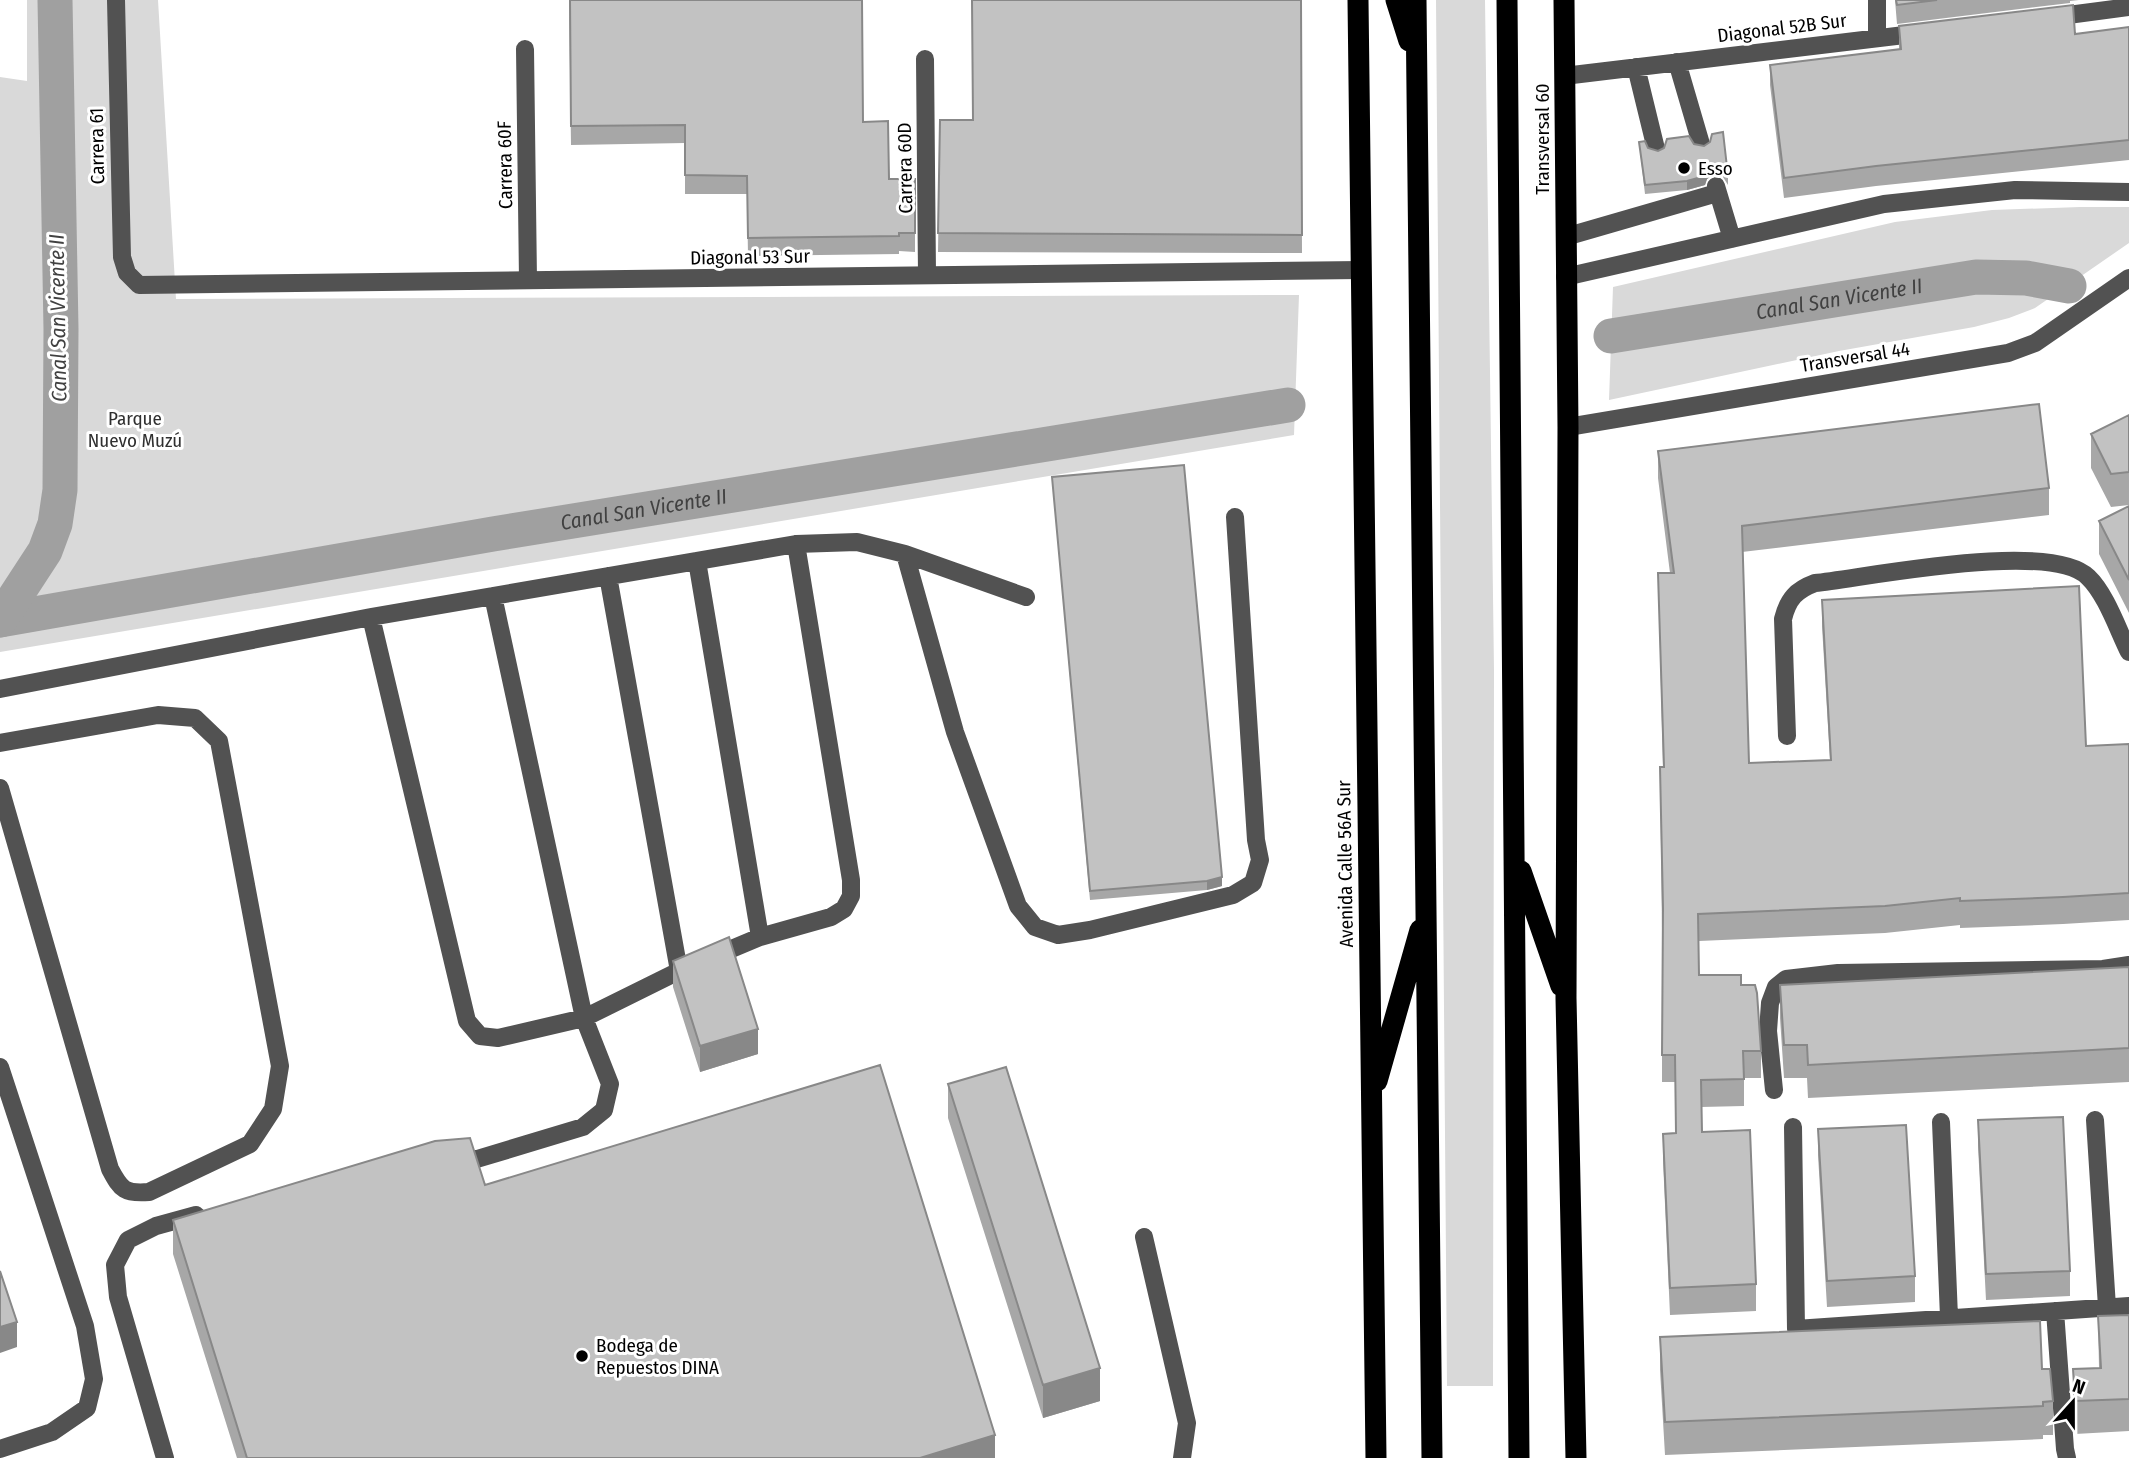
<svg xmlns="http://www.w3.org/2000/svg" width="2129" height="1458" font-family="'Fira Sans Condensed',sans-serif">
  <style>
    .green { fill: #d9d9d9 }
    .lines { fill: none; stroke-linecap: round; stroke-linejoin: round }
    .canal { stroke: #a0a0a0; stroke-width: 35 }
    .minor { stroke: #525252; stroke-width: 18 }
    .highway { stroke: #000; stroke-width: 21 }
    .wall { fill: #a7a7a7 }
    .shaded-wall { fill: #888 }
    .building { fill: #c2c2c2; stroke: #888; stroke-width: 2 }
    .poi-dot { fill: #000; stroke: #fff; stroke-width: 2.5 }
    .labels { text-anchor: middle; dominant-baseline: central; stroke-width: 6; stroke-linejoin: round; paint-order: stroke }
    .street-label { font-size: 19px; fill: #000; stroke: #fff }
    .poi-label { font-size: 19px; fill: #000; stroke: #fff; text-anchor: start }
    .park-label { font-size: 19px; fill: #303030; stroke: #fff }
    .water-label { font-size: 21px; font-style: italic; fill: #414141; stroke: #fff }
  </style>
  <rect width="100%" height="100%" fill="#fff"/>
  <path class="green" d="M 27,0 L 158,0 L 176,299 L 1299,295 L 1294,435 L 0,652 L 0,77 L 27,81 Z
    M 1436,0 L 1485,0 L 1494,670 L 1493,1386 L 1447,1386 Z
    M 2080,207 L 2129,207 L 2129,243 L 2035,308 L 2009,318 L 1974,327 L 1839,351 L 1609,400 L 1613,287 L 1895,222 L 1992,210 Z"/>
  <g class="lines">
    <g class="canal">
      <path id="s1" d="M 1611,336 L 1976,277 L 2026,278 L 2069,286"/>
      <path id="s2" d="M 0,620 L 493,534 L 1288,405"/>
      <path d="M 0,620 L 45,551 L 55,524 L 60,490 L 61,329 L 55,0"/>
    </g>
    <path class="minor" d="M 116,0 L 122,257 L 127,273 L 139,285 L 1361,270
      M 1877,0 L 1877,38
      M 2053,17 L 2129,7
      M 525,49 L 528,280
      M 925,59 L 927,275
      M 1677,62 L 1701,144
      M 1636,67 L 1656,149
      M 1564,76 L 1921,33
      M 1716,186 L 1732,239
      M 1565,237 L 1717,193
      M 1565,277 L 1884,204 L 2015,190 L 2129,192
      M 1568,427 L 2008,353 L 2035,343 L 2129,278
      M 905,554 L 955,732 L 1018,906 L 1035,927 L 1058,935 L 1090,930 L 1233,895 L 1253,883 L 1260,860 L 1256,840 L 1235,517
      M 697,561 L 760,937
      M 608,576 L 679,971
      M 371,617 L 467,1021 L 480,1036 L 498,1038 L 584,1018 L 679,971 L 760,937 L 831,917 L 844,909 L 851,896 L 851,880 L 796,544
      M 0,689 L 371,617 L 796,544 L 857,542 L 905,554 L 1026,597
      M 1787,736 L 1783,619 C 1788,599 1796,590 1815,583 C 1870,577 2050,540 2088,577 C 2106,594 2118,630 2129,652
      M 0,743 L 158,715 L 195,718 L 219,741 L 280,1066 L 273,1109 L 250,1144 L 149,1192 C 125,1194 121,1190 110,1169 L 0,788
      M 0,1067 L 85,1326 L 94,1379 L 87,1408 L 52,1432 L 0,1449
      M 1774,1090 L 1768,1031 L 1770,1003 L 1776,987 L 1786,979 L 1838,973 L 2103,969 L 2129,965
      M 2095,1120 L 2107,1307
      M 1941,1122 L 1949,1317
      M 1793,1127 L 1796,1329 L 2129,1306
      M 455,1162 L 477,1159 L 583,1127 L 604,1110 L 610,1084 L 584,1018 L 493,596
      M 1144,1237 L 1187,1423 L 1182,1458
      M 2055,1311 L 2065,1449 L 2067,1458
      M 165,1458 L 118,1297 L 115,1265 L 128,1240 L 156,1226 L 196,1215"/>
    <path class="highway" d="M 1358,0 L 1376,1458
      M 1396,0 L 1409,41
      M 1416,0 L 1432,1458
      M 1507,0 L 1519,1458
      M 1564,0 L 1568,427 L 1566,998 L 1576,1458
      M 1521,871 L 1561,986
      M 1377,1081 L 1420,930"/>
  </g>
  <path class="wall" d="M 569,0 L 863,122 L 889,179 L 915,179 L 915,252 L 899,251 L 899,254 L 748,256 L 747,194 L 685,194 L 685,143 L 571,145 Z
    M 1301,0 L 1302,253 L 938,252 L 940,120 L 973,120 Z
    M 1895,0 L 2079,0 L 2070,1 L 2070,3 L 1897,24 Z
    M 1899,26 L 2075,34 L 2129,27 L 2129,160 L 1876,186 L 1784,198 L 1770,85 L 1770,65 L 1899,49 Z
    M 1639,142 L 1648,148 L 1658,151 L 1694,144 L 1704,146 L 1710,142 L 1728,176 L 1728,185 L 1723,177 L 1713,175 L 1707,179 L 1705,185 L 1687,190 L 1645,194 Z
    M 2129,415 L 2129,505 L 2111,507 L 2091,468 L 2091,434 Z
    M 1658,451 L 2049,488 L 2049,515 L 1742,552 L 1749,763 L 1830,760 L 1822,626 L 1822,600 L 2086,746 L 2129,744 L 2129,920 L 2063,924 L 1960,928 L 1960,925 L 1885,933 L 1699,941 L 1699,975 L 1741,985 L 1761,1051 L 1761,1078 L 1744,1078 L 1744,1106 L 1701,1107 L 1702,1132 L 1756,1284 L 1756,1311 L 1670,1315 L 1663,1160 L 1663,1134 L 1676,1133 L 1675,1082 L 1662,1082 L 1662,930 L 1660,767 L 1663,767 L 1658,573 L 1670,573 L 1658,478 Z
    M 1052,477 L 1222,886 L 1207,890 L 1090,900 Z
    M 2129,506 L 2129,613 L 2099,554 L 2099,521 Z
    M 673,961 L 758,1054 L 700,1072 L 673,987 Z
    M 2129,967 L 2129,1082 L 1808,1098 L 1807,1078 L 1784,1078 L 1780,1018 L 1780,985 Z
    M 948,1084 L 1100,1401 L 1043,1418 L 948,1118 Z
    M 1978,1120 L 2070,1271 L 2070,1296 L 1986,1300 L 1978,1146 Z
    M 1818,1129 L 1915,1276 L 1915,1302 L 1827,1307 L 1818,1155 Z
    M 485,1185 L 995,1458 L 237,1458 L 173,1254 L 173,1220 Z
    M 2129,1315 L 2129,1431 L 2075,1434 L 2073,1401 L 2073,1369 L 2099,1368 L 2098,1316 Z
    M 1660,1337 L 2042,1369 L 2053,1401 L 2053,1435 L 2043,1435 L 2043,1439 L 1665,1455 L 1660,1370 Z"/>
  <path class="shaded-wall" d="M 1713,166 L 1713,175 L 1707,179 L 1705,185 L 1687,190 L 1687,181 Z
    M 1222,877 L 1222,886 L 1207,890 L 1207,881 Z
    M 758,1029 L 758,1054 L 700,1072 L 700,1046 Z
    M 17,1322 L 17,1347 L 0,1353 L 0,1327 Z
    M 1100,1368 L 1100,1401 L 1043,1418 L 1043,1385 Z
    M 995,1435 L 995,1458 L 920,1458 Z"/>
  <path class="building" d="M 570,0 L 862,0 L 863,122 L 888,121 L 889,179 L 915,179 L 915,233 L 899,233 L 899,236 L 748,238 L 747,176 L 685,175 L 685,125 L 571,126 Z
    M 972,0 L 1301,0 L 1302,235 L 938,233 L 940,120 L 973,120 Z
    M 1896,0 L 1937,0 L 1897,5 Z
    M 2073,5 L 2075,34 L 2129,27 L 2129,140 L 1876,166 L 1784,178 L 1770,65 L 1901,49 L 1899,26 Z
    M 1723,132 L 1728,176 L 1723,168 L 1713,166 L 1707,170 L 1705,176 L 1687,181 L 1645,185 L 1639,142 L 1645,141 L 1648,148 L 1658,151 L 1664,148 L 1667,139 L 1689,136 L 1694,144 L 1704,146 L 1710,142 L 1712,134 Z
    M 2039,404 L 2049,488 L 1742,526 L 1749,763 L 1831,760 L 1822,600 L 2079,586 L 2086,746 L 2129,744 L 2129,893 L 2063,897 L 1960,901 L 1960,898 L 1885,906 L 1698,914 L 1699,975 L 1741,975 L 1741,985 L 1755,985 L 1757,993 L 1761,1051 L 1743,1051 L 1744,1079 L 1701,1080 L 1702,1132 L 1750,1130 L 1756,1284 L 1670,1288 L 1663,1134 L 1676,1133 L 1675,1055 L 1662,1055 L 1663,908 L 1660,767 L 1664,767 L 1658,573 L 1674,573 L 1658,451 Z
    M 2129,415 L 2129,472 L 2111,474 L 2091,434 Z
    M 1184,465 L 1222,877 L 1207,881 L 1090,891 L 1052,477 Z
    M 2129,506 L 2129,580 L 2099,521 Z
    M 729,937 L 758,1029 L 700,1046 L 673,961 Z
    M 2129,967 L 2129,1048 L 1808,1065 L 1807,1045 L 1784,1045 L 1780,985 Z
    M 880,1065 L 995,1435 L 920,1458 L 247,1458 L 173,1220 L 435,1141 L 470,1138 L 485,1185 Z
    M 1006,1067 L 1100,1368 L 1043,1385 L 948,1084 Z
    M 2063,1117 L 2070,1271 L 1986,1274 L 1978,1120 Z
    M 1906,1125 L 1915,1276 L 1827,1281 L 1818,1129 Z
    M 0,1271 L 17,1322 L 0,1327 Z
    M 2129,1315 L 2129,1399 L 2075,1401 L 2073,1369 L 2101,1368 L 2098,1316 Z
    M 2040,1321 L 2042,1369 L 2050,1369 L 2053,1401 L 2043,1402 L 2043,1406 L 1665,1422 L 1660,1337 Z"/>
  <g class="poi-dot">
    <circle cx="1684" cy="168" r="7"/>
    <circle cx="582" cy="1356" r="7"/>
  </g>
  <g class="labels">
    <g class="street-label">
      <text transform="translate(1782 28) rotate(-7)">Diagonal 52B Sur</text>
      <text transform="translate(1542 139) rotate(-90)">Transversal 60</text>
      <text transform="translate(97 146) rotate(-91)">Carrera 61</text>
      <text transform="translate(505 165) rotate(-91)">Carrera 60F</text>
      <text transform="translate(905 168) rotate(-91)">Carrera 60D</text>
      <text transform="translate(750 257) rotate(-1)">Diagonal 53 Sur</text>
      <text transform="translate(1855 357) rotate(-9)">Transversal 44</text>
      <text transform="translate(1345 864) rotate(-91)">Avenida Calle 56A Sur</text>
    </g>
    <g class="poi-label">
      <text x="1698" y="168">Esso</text>
      <text x="596" y="1345">Bodega de<tspan x="596" dy="22">Repuestos DINA</tspan></text>
    </g>
    <g class="park-label">
      <text x="135" y="418">Parque<tspan x="135" dy="22">Nuevo Muzú</tspan></text>
    </g>
    <g class="water-label">
      <text stroke="none"><textPath href="#s1" startOffset="231">Canal San Vicente II</textPath></text>
      <text transform="translate(58 318) rotate(-91)">Canal San Vicente II</text>
      <text stroke="none"><textPath href="#s2" startOffset="653">Canal San Vicente II</textPath></text>
    </g>
  </g>
  <g transform="translate(2073 1402) rotate(21)" stroke="#ffffff" stroke-width="5" paint-order="stroke">
  <path d="M0-5L12 26L0 18L-12 26Z" fill="#000000"/>
  <text y="-10" font-size="19" font-weight="bold" text-anchor="middle" fill="#000000">N</text>
  </g>
</svg>
